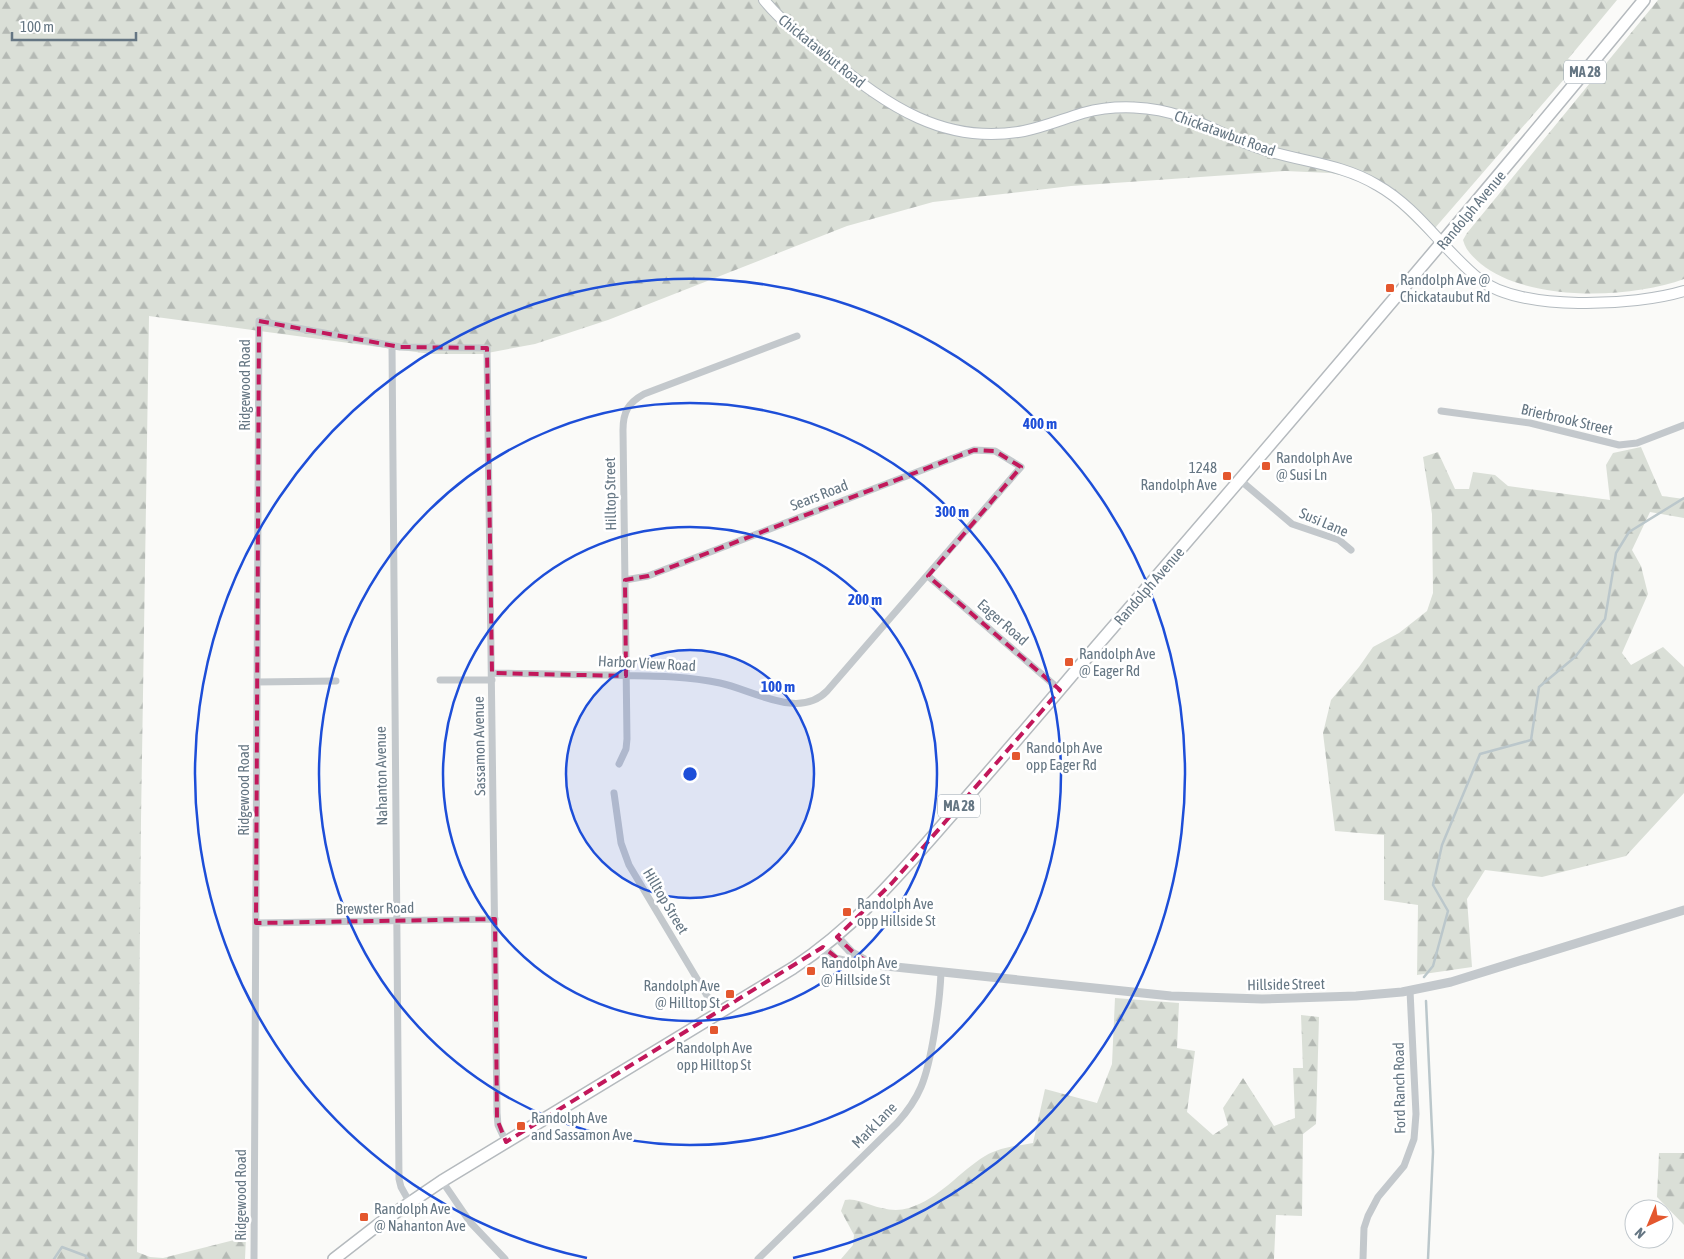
<svg xmlns="http://www.w3.org/2000/svg" width="1684" height="1259" font-family="'Asap Condensed',sans-serif">
  <style>
    .forest { fill: url(#forest-firs) }
    .lines { fill: none; stroke-linecap: round; stroke-linejoin: round }
    .stream { stroke: #bbc7cb; stroke-width: 2.5 }
    .secondary-casing { stroke: #b3babf; stroke-width: 12 }
    .primary-casing { stroke: #b5babe; stroke-width: 14 }
    .minor { stroke: #c3c8cc; stroke-width: 7 }
    .tertiary { stroke: #c3c8cc; stroke-width: 9 }
    .secondary { stroke: #fff; stroke-width: 10 }
    .primary { stroke: #fff; stroke-width: 11 }
    .marked { fill: none; stroke: #c2185b; stroke-width: 4; stroke-dasharray: 10 6; stroke-linejoin: round }
    .ring { fill: none; stroke: #1d4ed8; stroke-width: 2.5 }
    .poi-dot { fill: #e4572e; stroke: #fff; stroke-width: 2 }
    .labels { text-anchor: middle; dominant-baseline: central; stroke-width: 5; stroke-linejoin: round; paint-order: stroke }
    .shield { fill: #fff; stroke: #939fa8; stroke-width: 1 }
    .shield-label { font-size: 14px; font-weight: bold; fill: #657683 }
    .street-label { font-size: 15px; fill: #657683; stroke: #fff }
    .poi-label { font-size: 15px; fill: #657683; stroke: #fff; text-anchor: start }
    .centre { fill: #1d4ed8; stroke: #fff; stroke-width: 2.5 }
    .ring-label { font-size: 15px; text-anchor: middle; font-weight: bold; fill: #1d4ed8; stroke: #fff; stroke-width: 5; stroke-linejoin: round; paint-order: stroke }
  </style>
  <defs>
    <pattern id="forest-firs" width="22" height="20" patternUnits="userSpaceOnUse" patternTransform="scale(1.25)"><rect width="22" height="20" fill="#dadfd7"/><path d="M5 1l3.5 6h-7zM16 11l3.5 6h-7z" fill="#b4b9b4"/></pattern>
  </defs>
  <rect width="100%" height="100%" fill="#fafaf8"/>
  <path class="forest" d="M 0,0 L 1617,0 L 1568,59 L 1579,62 L 1428,236 L 1390,199 L 1358,179 L 1331,173 L 1285,171 L 1071,186 L 933,202 L 847,226 L 608,320 L 535,344 L 482,354 L 431,354 L 149,316 L 141,820 L 137,1252 L 150,1257 L 163,1258 L 246,1237 L 245,1259 L 0,1259 Z
    M 1658,0 L 1684,0 L 1684,279 C 1630,299 1528,302 1481,264 C 1473,257 1466,251 1463,240 L 1467,233 Z
    M 1641,447 L 1662,496 L 1684,499 L 1684,518 L 1650,512 L 1632,550 L 1641,566 L 1648,594 L 1622,653 L 1631,665 L 1663,647 L 1684,667 L 1684,793 L 1626,856 L 1542,877 L 1485,870 L 1467,899 L 1472,967 L 1417,975 L 1418,905 L 1384,900 L 1384,835 L 1335,831 L 1323,733 L 1331,700 L 1359,667 L 1373,647 L 1399,633 L 1427,611 L 1433,593 L 1432,514 L 1423,457 L 1438,452 L 1455,489 L 1469,489 L 1473,472 L 1495,475 L 1508,486 L 1610,500 L 1606,465 L 1613,453 Z
    M 1115,998 L 1179,1003 L 1177,1048 L 1195,1051 L 1187,1112 L 1213,1135 L 1228,1125 L 1223,1108 L 1243,1078 L 1274,1126 L 1295,1118 L 1293,1068 L 1303,1068 L 1301,1015 L 1319,1017 L 1316,1124 L 1303,1134 L 1302,1216 L 1276,1215 L 1274,1259 L 841,1259 L 853,1245 L 854,1235 L 841,1211 L 845,1200 C 861,1196 882,1216 909,1208 C 939,1199 959,1172 985,1156 C 1000,1147 1017,1146 1033,1143 L 1045,1089 L 1097,1103 L 1112,1064 Z
    M 1659,1153 L 1684,1153 L 1684,1225 L 1657,1197 Z"/>
  <g class="lines">
    <path class="stream" d="M 1424,977 L 1433,966 L 1448,911 L 1433,885 L 1442,845 L 1480,754 L 1531,740 L 1539,687 L 1575,657 L 1605,619 L 1616,553 L 1629,532 L 1684,498
      M 1426,1001 L 1433,1152 L 1428,1259
      M 54,1259 L 62,1247 L 86,1256 L 88,1259"/>
    <g class="secondary-casing">
      <path id="secondary" d="M 764,0 C 783,23 806,40 829,58 C 887,105 944,146 1024,131 C 1044,127 1063,119 1083,113 C 1116,104 1152,106 1184,117 C 1212,126 1237,142 1265,150 C 1303,162 1342,164 1377,185 C 1418,208 1443,250 1479,279 C 1520,312 1635,306 1684,291"/>
    </g>
    <g class="primary-casing">
      <path id="primary" d="M 334,1259 L 383,1221 L 442,1181 L 793,968 C 854,928 899,875 947,820 C 997,763 1046,706 1095,648 C 1280,434 1464,219 1644,0"/>
    </g>
    <path class="minor" d="M 392,346 L 399,1179 L 401,1187 L 410,1203
      M 1441,411 L 1530,423 L 1619,445 L 1637,443 L 1684,425
      M 1240,480 L 1292,524 L 1339,540 L 1351,550
      M 928,576 L 1060,690
      M 492,673 C 530,673 568,675 606,675 C 644,676 682,675 720,683 C 753,690 799,720 827,691 L 1021,467 L 995,451 L 974,450 L 648,576 L 625,580
      M 440,680 L 492,680
      M 257,682 L 336,681
      M 619,764 L 626,749 L 627,739 L 623,430 C 623,412 628,403 644,394 L 797,336
      M 614,793 L 621,843 L 629,865 L 718,1014
      M 256,923 L 495,919
      M 442,1181 L 470,1222 L 505,1259
      M 254,1259 L 259,321 L 400,347 L 487,348 L 497,1113 L 498,1125 L 506,1142
      M 758,1259 L 897,1123 C 907,1112 915,1101 921,1087 C 932,1061 940,1001 941,972
      M 1363,1259 L 1364,1228 L 1368,1216 L 1378,1197 L 1404,1166 L 1414,1139 L 1416,1114 L 1410,991"/>
    <path class="tertiary" d="M 837,937 L 852,953 L 868,962
      M 823,947 L 835,959 L 848,962 L 1171,996 L 1262,999 L 1356,996 L 1402,992 L 1451,982 L 1684,910"/>
    <use href="#secondary" class="secondary"/>
    <use href="#primary" class="primary"/>
  </g>
  <path class="marked" d="M 259,321 L 400,347 L 487,348 L 492,673 L 626,676 L 625,580 L 648,576 L 974,450 L 995,451 L 1021,467 L 928,576 L 1060,690 L 892,883 L 837,937 L 856,955 L 877,966 L 841,961 L 823,947 L 506,1142 L 497,1119 L 495,919 L 256,923 Z"/>
  <circle cx="690" cy="774" r="124" fill="#1d4ed8" fill-opacity=".12"/>
  <g class="ring">
    <circle cx="690" cy="774" r="124"/>
    <circle cx="690" cy="774" r="247"/>
    <circle cx="690" cy="774" r="371"/>
    <path d="M587 1258A495 495 0 1 1 793 1258"/>
  </g>
  <g class="poi-dot">
    <rect x="1385" y="283" width="10" height="10" rx="2.5"/>
    <rect x="1261" y="461" width="10" height="10" rx="2.5"/>
    <rect x="1222" y="471" width="10" height="10" rx="2.5"/>
    <rect x="1064" y="657" width="10" height="10" rx="2.5"/>
    <rect x="1011" y="751" width="10" height="10" rx="2.5"/>
    <rect x="842" y="907" width="10" height="10" rx="2.5"/>
    <rect x="806" y="966" width="10" height="10" rx="2.5"/>
    <rect x="725" y="989" width="10" height="10" rx="2.5"/>
    <rect x="709" y="1025" width="10" height="10" rx="2.5"/>
    <rect x="516" y="1121" width="10" height="10" rx="2.5"/>
    <rect x="359" y="1212" width="10" height="10" rx="2.5"/>
  </g>
  <g class="labels">
    <g class="shield">
      <rect x="1564" y="60.5" width="42" height="23" rx="4"/>
      <rect x="938" y="794.5" width="42" height="23" rx="4"/>
    </g>
    <g class="shield-label">
      <text x="1585" y="72">MA 28</text>
      <text x="959" y="806">MA 28</text>
    </g>
    <g class="street-label">
      <text transform="translate(822 51) rotate(39)">Chickatawbut Road</text>
      <text transform="translate(1225 133) rotate(20)">Chickatawbut Road</text>
      <text transform="translate(1471 210) rotate(-50)">Randolph Avenue</text>
      <text transform="translate(244 385) rotate(-90)">Ridgewood Road</text>
      <text transform="translate(1567 419) rotate(13)">Brierbrook Street</text>
      <text transform="translate(610 494) rotate(-91)">Hilltop Street</text>
      <text transform="translate(819 495) rotate(-21)">Sears Road</text>
      <text transform="translate(1324 522) rotate(23)">Susi Lane</text>
      <text transform="translate(1149 586) rotate(-49)">Randolph Avenue</text>
      <text transform="translate(1003 622) rotate(41)">Eager Road</text>
      <text transform="translate(647 663) rotate(3)">Harbor View Road</text>
      <text transform="translate(479 746) rotate(-91)">Sassamon Avenue</text>
      <text transform="translate(381 776) rotate(-91)">Nahanton Avenue</text>
      <text transform="translate(243 790) rotate(-90)">Ridgewood Road</text>
      <text transform="translate(666 901) rotate(59)">Hilltop Street</text>
      <text transform="translate(375 908) rotate(-1)">Brewster Road</text>
      <text transform="translate(1286 984) rotate(-1)">Hillside Street</text>
      <text transform="translate(1399 1088) rotate(-91)">Ford Ranch Road</text>
      <text transform="translate(874 1125) rotate(-46)">Mark Lane</text>
      <text transform="translate(240 1195) rotate(-90)">Ridgewood Road</text>
    </g>
    <g class="poi-label">
      <text x="1400" y="279">Randolph Ave @<tspan x="1400" dy="17">Chickataubut Rd</tspan></text>
      <text x="1276" y="457">Randolph Ave<tspan x="1276" dy="17">@ Susi Ln</tspan></text>
      <text x="1217" y="467" text-anchor="end">1248<tspan x="1217" dy="17">Randolph Ave</tspan></text>
      <text x="1079" y="653">Randolph Ave<tspan x="1079" dy="17">@ Eager Rd</tspan></text>
      <text x="1026" y="747">Randolph Ave<tspan x="1026" dy="17">opp Eager Rd</tspan></text>
      <text x="857" y="903">Randolph Ave<tspan x="857" dy="17">opp Hillside St</tspan></text>
      <text x="821" y="962">Randolph Ave<tspan x="821" dy="17">@ Hillside St</tspan></text>
      <text x="720" y="985" text-anchor="end">Randolph Ave<tspan x="720" dy="17">@ Hilltop St</tspan></text>
      <text x="714" y="1047" text-anchor="middle">Randolph Ave<tspan x="714" dy="17">opp Hilltop St</tspan></text>
      <text x="531" y="1117">Randolph Ave<tspan x="531" dy="17">and Sassamon Ave</tspan></text>
      <text x="374" y="1208">Randolph Ave<tspan x="374" dy="17">@ Nahanton Ave</tspan></text>
    </g>
  </g>
  <circle cx="690" cy="774" r="8" class="centre"/>
  <g class="ring-label">
    <text x="1040" y="429">400 m</text>
    <text x="952" y="517">300 m</text>
    <text x="865" y="605">200 m</text>
    <text x="778" y="692">100 m</text>
  </g>
  <g transform="translate(1649 1224) rotate(224)"><circle r="24" fill="#ffffff" stroke="#c1c8cd"/>
  <path d="M0-4L9 19L0 12L-9 19Z" fill="#e4572e"/>
  <text y="-8" font-size="14" font-weight="bold" text-anchor="middle" fill="#657683">N</text>
  </g>
  <path d="M12 32v8h124v-8" fill="none" stroke="#657683" stroke-width="2.5"/>
  <text x="20" y="32" font-size="15" fill="#657683" stroke="#ffffff" stroke-width="4" paint-order="stroke">100 m</text>
</svg>
